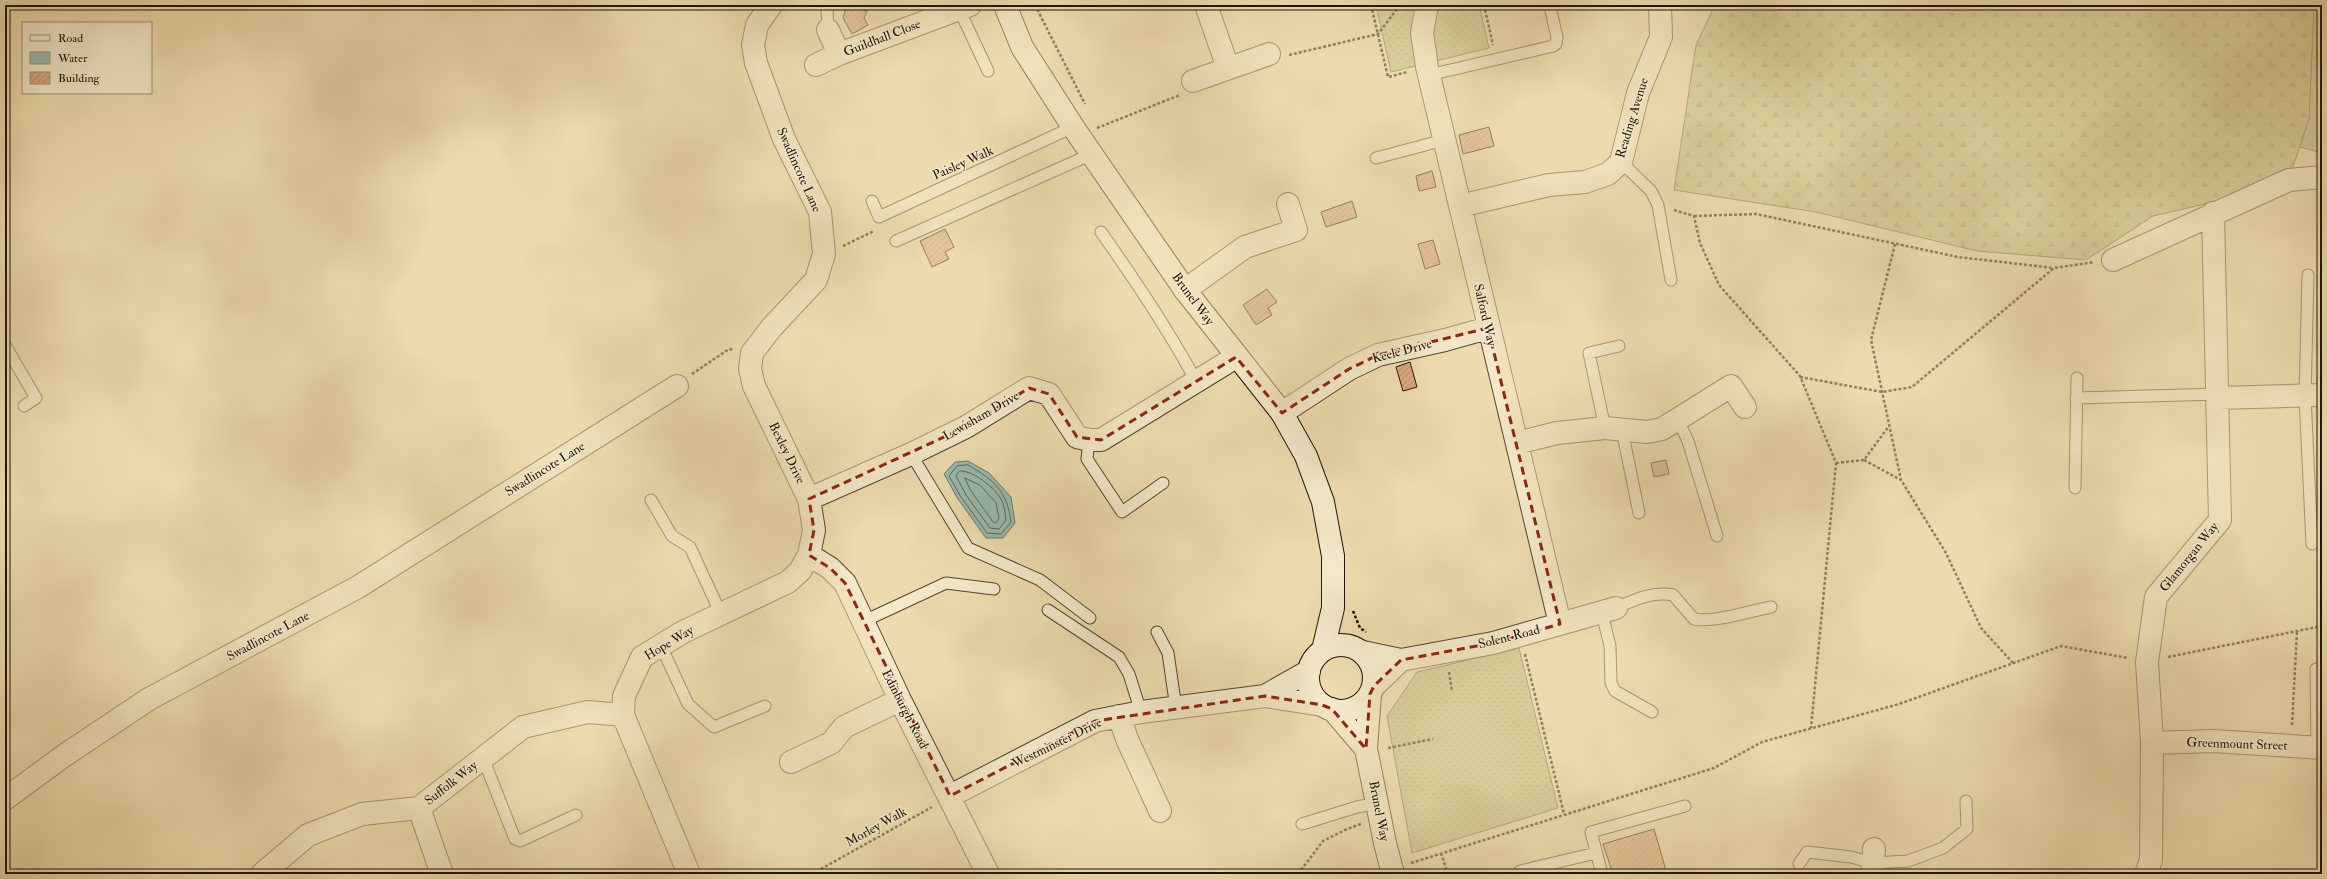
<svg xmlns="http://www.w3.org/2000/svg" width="2327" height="879" font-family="'IM FELL Double Pica',serif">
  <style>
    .grass { fill: url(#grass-dots); stroke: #706a47 }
    .forest { fill: url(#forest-firs); stroke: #706a47 }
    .water { fill: #99bbaf; stroke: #68796d }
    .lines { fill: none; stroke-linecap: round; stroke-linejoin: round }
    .shore { stroke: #5c685c; stroke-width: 1 }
    .building { fill: url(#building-hatch); stroke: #1f150a }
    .lane-casing { stroke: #524633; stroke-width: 13 }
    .street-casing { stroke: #524633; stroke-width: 24 }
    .secondary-casing { stroke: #1f150a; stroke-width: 24 }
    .path { stroke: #1f150a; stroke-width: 2.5; stroke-dasharray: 3 2; stroke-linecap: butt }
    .lane { stroke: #f3e8ca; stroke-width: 11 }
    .street { stroke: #f3e8ca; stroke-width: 22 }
    .secondary { stroke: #f3e8ca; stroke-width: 22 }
    .marked { fill: none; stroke: #8f2418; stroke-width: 3; stroke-dasharray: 8 5; stroke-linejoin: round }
    .labels { text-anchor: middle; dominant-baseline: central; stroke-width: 3; stroke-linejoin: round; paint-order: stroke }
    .street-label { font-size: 13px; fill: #1f150a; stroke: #f3e8ca }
  </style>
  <defs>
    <pattern id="grass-dots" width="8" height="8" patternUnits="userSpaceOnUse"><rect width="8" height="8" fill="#c0be84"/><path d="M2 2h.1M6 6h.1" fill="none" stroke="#a5a271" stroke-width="1.8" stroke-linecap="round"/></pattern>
    <pattern id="forest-firs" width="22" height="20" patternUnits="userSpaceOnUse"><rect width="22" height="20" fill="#c0be84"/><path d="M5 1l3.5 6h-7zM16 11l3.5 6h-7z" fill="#a5a271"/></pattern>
    <pattern id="building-hatch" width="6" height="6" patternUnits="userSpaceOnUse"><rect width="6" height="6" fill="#daa87e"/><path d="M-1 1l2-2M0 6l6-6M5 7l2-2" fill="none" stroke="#bb906c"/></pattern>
  </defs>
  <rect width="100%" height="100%" fill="#eddbad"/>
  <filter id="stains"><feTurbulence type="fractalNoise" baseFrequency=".005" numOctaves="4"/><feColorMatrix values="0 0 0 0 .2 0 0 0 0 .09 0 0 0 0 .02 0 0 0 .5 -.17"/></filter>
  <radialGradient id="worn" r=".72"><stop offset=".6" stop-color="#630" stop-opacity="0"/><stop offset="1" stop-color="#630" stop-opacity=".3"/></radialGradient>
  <path class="grass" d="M 1376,5 L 1479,5 L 1489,48 L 1391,72 Z
    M 2314,5 L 2322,5 L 2322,153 L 2300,147 L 2309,119 Z
    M 1519,648 L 1558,808 L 1412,853 L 1387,716 L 1417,672 Z"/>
  <path class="forest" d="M 1715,5 L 2314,5 L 2309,119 L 2287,185 L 2153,216 L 2086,260 L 1977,251 L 1816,212 L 1674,190 L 1696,45 Z"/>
  <path class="water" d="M 968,461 L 989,473 L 1011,497 L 1015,523 L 1003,538 L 986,538 L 958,499 L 944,474 L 955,462 Z"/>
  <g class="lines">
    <path class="shore" d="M 968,465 C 994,480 1007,491 1011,522 L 1001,534 L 987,533 L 961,497 L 949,476 L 957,466 Z
      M 960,471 C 973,470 997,489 1002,501 C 1005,507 1005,515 1006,520 L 999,529 L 990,528 L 966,495 L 956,476 Z
      M 965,478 L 980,485 L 996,503 L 999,518 L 996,523 L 993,522 L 971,491 Z"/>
  </g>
  <path class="building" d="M 847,5 L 867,11 L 864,18 L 868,25 L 852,34 L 843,18 Z
    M 1489,127 L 1494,146 L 1463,154 L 1459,135 Z
    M 1432,171 L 1436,187 L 1419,191 L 1416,176 Z
    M 1352,201 L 1357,217 L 1326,227 L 1321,212 Z
    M 945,229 L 954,247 L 945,252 L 949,259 L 932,267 L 920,241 Z
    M 1433,240 L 1440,264 L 1425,269 L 1418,244 Z
    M 1267,289 L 1277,302 L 1268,308 L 1272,315 L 1256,325 L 1243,305 Z
    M 1410,362 L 1417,387 L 1403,391 L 1396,367 Z
    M 1666,460 L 1669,474 L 1654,477 L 1651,463 Z
    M 1654,829 L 1667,874 L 1613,874 L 1603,844 Z"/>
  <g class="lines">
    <g class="lane-casing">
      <path id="lane" d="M 959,9 L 988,71
        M 828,30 L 827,11 L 830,5
        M 1429,75 L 1553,46 L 1556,44 L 1557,37 L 1550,7
        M 1376,158 L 1444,140
        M 1621,162 L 1651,191 L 1658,205 L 1671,280
        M 872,201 L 879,217 L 1073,127
        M 1101,232 C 1135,280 1168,329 1196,381
        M 896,241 L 1092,154
        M 2308,275 L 2305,396 L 2312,544
        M 5,345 L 36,398 L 24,406
        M 2076,398 L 2218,394
        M 1677,418 L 1688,441 L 1717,536
        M 1605,428 L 1589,353 L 1619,346
        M 1622,430 L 1639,513
        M 1089,440 L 1087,459 L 1122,512 L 1163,483
        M 911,454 L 968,548 L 1040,580 L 1090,618
        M 2075,488 L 2077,378
        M 651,500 L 672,536 L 690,547 L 721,614
        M 1616,608 C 1634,600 1652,591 1673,595 L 1694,619 C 1714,623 1750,611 1771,607
        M 1048,610 L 1119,657 L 1129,674 L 1141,712
        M 1602,613 L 1610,646 L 1611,683 L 1615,691 L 1652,712
        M 862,622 L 946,583 L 994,589
        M 1157,632 L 1168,653 L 1176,708
        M 661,646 L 688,704 L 714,727 L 765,706
        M 2316,669 L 2317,748
        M 483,758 L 515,839 L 520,841 L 576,815
        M 1302,824 L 1357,807 L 1378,803
        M 1799,864 L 1807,852 L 1851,857 L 1873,863 L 1908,861 L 1943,848 L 1967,829 L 1966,801
        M 1520,871 L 1596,853
        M 1602,874 L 1591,832 L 1685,806"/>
    </g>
    <g class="street-casing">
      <path id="street" d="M 1206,5 L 1228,68
        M 1427,5 L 1422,33 L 1427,67 L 1560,624
        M 828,30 L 839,54
        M 816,65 L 839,54 L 970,5
        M 1193,81 L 1269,54
        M 1460,206 L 1549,185 L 1585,182 L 1608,174 L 1621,162 L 1638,93 L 1661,37 L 1660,5
        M 2113,260 L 2289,180 L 2322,177
        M 1185,290 L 1245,247 L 1296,230 L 1288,204
        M 2218,398 L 2322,395
        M 1282,413 L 1349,369 L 1378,355 L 1445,340 L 1488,328
        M 1517,443 L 1557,433 L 1605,428 L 1647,432 L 1662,429 L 1731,386 L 1745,407
        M 809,499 L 911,454 L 966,427 L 1029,388 L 1049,394 L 1077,437 L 1089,440 L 1101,440 L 1236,357
        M 809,555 L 830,568 L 845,583 L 900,700 L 988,874
        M 1363,652 L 1401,660 L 1493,643 L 1616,608
        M 1374,686 L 1401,660
        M 1265,696 L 1309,671
        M 1119,716 L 1127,739 L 1160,811
        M 2152,743 L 2213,741 L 2322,748
        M 791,762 L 831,743 L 844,727 L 900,700
        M 950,796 L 1095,721 L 1141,712 L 1265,696 L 1322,705
        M 5,799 L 65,755 L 149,699 L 358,587 L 677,386
        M 419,808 L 442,874
        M 262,874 L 308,835 L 362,814 L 419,808 L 523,727 L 588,712 L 623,715
        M 689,874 L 623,715 L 624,696 L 642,657 L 683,632 L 788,582 L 800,571 L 809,555 L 814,530 L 809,499 L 754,386 L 750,369 L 752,353 L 772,327 L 816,280 L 824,254 L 820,212 L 784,139 L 756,63 L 753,45 L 757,25 L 771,5
        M 1872,874 L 1874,849
        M 2146,874 L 2151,860 L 2152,743 L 2147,662 L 2156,597 L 2220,520 L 2213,213"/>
    </g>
    <g class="secondary-casing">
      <path id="secondary" d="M 1005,5 L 1022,47 L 1073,127 L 1185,290 L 1282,413 L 1306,456 L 1323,502 L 1333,556 L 1333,608 L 1323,650
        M1308 678a33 33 0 1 1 66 0a33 33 0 1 1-66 0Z
        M 1370,694 L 1366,749 L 1385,843 L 1393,874
        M 1332,709 L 1366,749"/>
    </g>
    <path class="path" d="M 1035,5 L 1085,104
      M 1371,5 L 1388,77 L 1407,72
      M 1484,5 L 1493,45
      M 1289,55 L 1378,34 L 1400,5
      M 1097,128 L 1180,95
      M 1674,210 L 1694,216 L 1700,243 L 1719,285 L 1800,376 L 1836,463 L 1811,728
      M 1694,216 L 1756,214 L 1958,257 L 2054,268
      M 1895,244 L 1871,340 L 1901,480 L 1946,553 L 1981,628 L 2013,663
      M 843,246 L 874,231
      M 692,374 L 729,349 L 733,350
      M 1800,377 L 1882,392 L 1912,387 L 2054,268 L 2094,262
      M 1864,460 L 1901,480
      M 1836,463 L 1864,460 L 1889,426
      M 1353,611 L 1360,628 L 1366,632
      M 1525,654 L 1564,814
      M 2168,657 L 2322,626
      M 1449,672 L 1452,691
      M 2292,725 L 2297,631
      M 1388,748 L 1433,739
      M 1441,853 L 1448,874
      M 1411,863 L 1714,768 L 1762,742 L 1899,704 L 2061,646 L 2128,658
      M 812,874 L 932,807
      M 1298,874 L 1323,841 L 1347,829 L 1361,824"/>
    <use href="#lane" class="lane"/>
    <use href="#street" class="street"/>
    <use href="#secondary" class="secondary"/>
  </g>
  <path d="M0 0H2327V879H0ZM 1488,328 L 1560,624 L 1493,643 L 1401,660 L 1374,686 L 1370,694 L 1366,749 L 1332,709 L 1322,705 L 1265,696 L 1095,721 L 950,796 L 845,583 L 830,568 L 809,555 L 814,530 L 809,499 L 966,427 L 1029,388 L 1049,394 L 1077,437 L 1101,440 L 1236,357 L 1282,413 L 1349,369 L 1378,355 Z" fill="#eddbad" fill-opacity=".55" fill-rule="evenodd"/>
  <path class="marked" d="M 1488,328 L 1560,624 L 1493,643 L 1401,660 L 1374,686 L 1370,694 L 1366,749 L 1332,709 L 1322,705 L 1265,696 L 1095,721 L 950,796 L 845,583 L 830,568 L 809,555 L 814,530 L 809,499 L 966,427 L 1029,388 L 1049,394 L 1077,437 L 1101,440 L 1236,357 L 1282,413 L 1349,369 L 1378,355 Z"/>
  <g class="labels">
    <g class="street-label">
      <text transform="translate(882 38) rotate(-21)">Guildhall Close</text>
      <text transform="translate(1632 118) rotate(-73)">Reading Avenue</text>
      <text transform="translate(963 163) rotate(-24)">Paisley Walk</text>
      <text transform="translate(799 170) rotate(66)">Swadlincote Lane</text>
      <text transform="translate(1193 299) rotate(54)">Brunel Way</text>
      <text transform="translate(1485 315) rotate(77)">Salford Way</text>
      <text transform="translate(1402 351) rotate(-15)">Keele Drive</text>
      <text transform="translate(981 416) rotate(-30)">Lewisham Drive</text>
      <text transform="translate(787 453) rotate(64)">Bexley Drive</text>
      <text transform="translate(545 469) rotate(-32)">Swadlincote Lane</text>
      <text transform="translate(2189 557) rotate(-51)">Glamorgan Way</text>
      <text transform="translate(268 636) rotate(-28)">Swadlincote Lane</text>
      <text transform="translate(1509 637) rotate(-14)">Solent Road</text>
      <text transform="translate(669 643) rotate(-31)">Hope Way</text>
      <text transform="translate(905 709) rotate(63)">Edinburgh Road</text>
      <text transform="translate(1057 743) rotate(-26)">Westminster Drive</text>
      <text transform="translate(2237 744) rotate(2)">Greenmount Street</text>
      <text transform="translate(451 783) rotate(-38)">Suffolk Way</text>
      <text transform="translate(1379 811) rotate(79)">Brunel Way</text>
      <text transform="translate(876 827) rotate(-29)">Morley Walk</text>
    </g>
  </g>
  <rect width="2327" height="879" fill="none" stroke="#eddbad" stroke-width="20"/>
  <rect x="6" y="6" width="2315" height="867" fill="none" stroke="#1f150a" stroke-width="2"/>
  <rect x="10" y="10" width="2307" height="859" fill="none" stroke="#1f150a"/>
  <rect x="22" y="22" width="130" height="72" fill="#f3e8ca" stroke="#9e947d"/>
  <rect x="30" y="35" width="20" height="6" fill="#f3e8ca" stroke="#9e947d"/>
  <text x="58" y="42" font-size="12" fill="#1f150a">Road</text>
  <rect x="30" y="52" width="20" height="12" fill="#99bbaf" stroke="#9e947d"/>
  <text x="58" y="62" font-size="12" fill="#1f150a">Water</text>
  <rect x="30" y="72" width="20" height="12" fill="url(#building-hatch)" stroke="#9e947d"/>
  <text x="58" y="82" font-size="12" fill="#1f150a">Building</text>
  <rect width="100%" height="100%" filter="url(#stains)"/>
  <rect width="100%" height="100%" fill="url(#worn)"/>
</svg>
